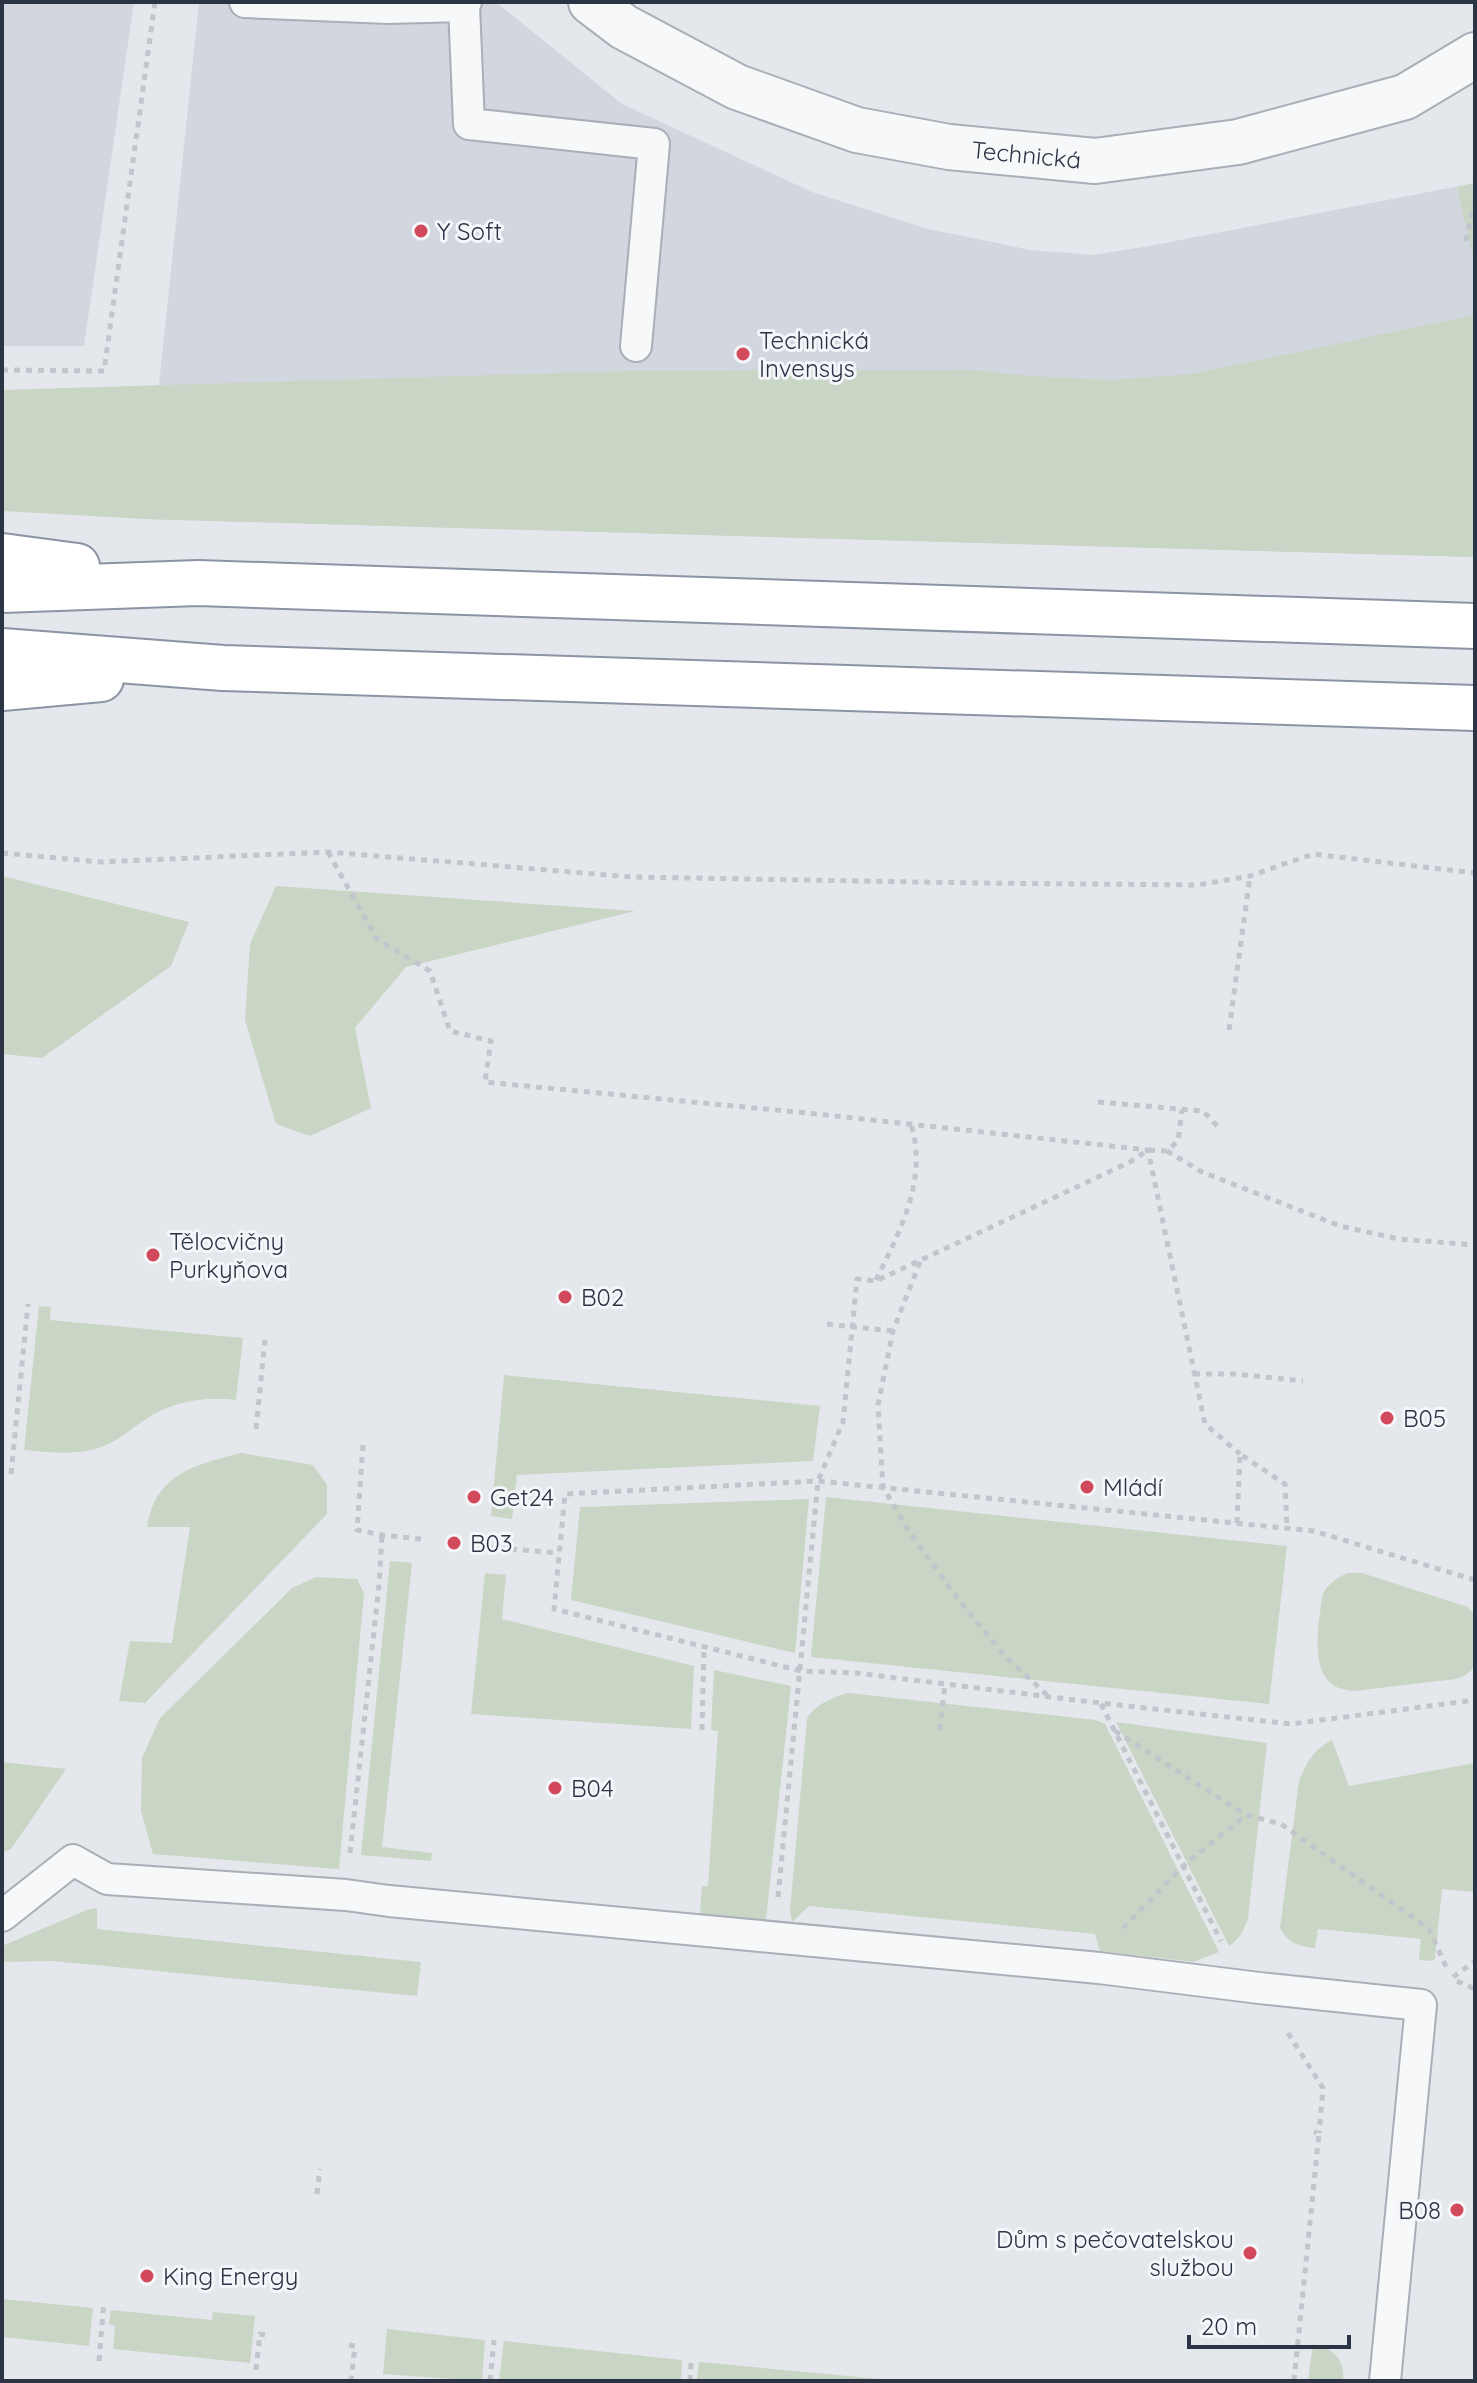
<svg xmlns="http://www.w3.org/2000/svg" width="1477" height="2383" font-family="Quicksand,sans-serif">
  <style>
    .built { fill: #d2d6de }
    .green { fill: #c9d6c5 }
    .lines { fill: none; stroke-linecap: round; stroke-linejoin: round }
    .service-casing { stroke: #a9aeb7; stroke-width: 34 }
    .minor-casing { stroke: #a9aeb7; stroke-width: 48 }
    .trunk-casing { stroke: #8b94a3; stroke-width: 48 }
    .path { stroke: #c2c5cb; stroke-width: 5; stroke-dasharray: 6 6; stroke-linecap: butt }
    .service { stroke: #f7f8fa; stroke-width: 30 }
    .minor { stroke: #f7f8fa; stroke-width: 44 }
    .trunk { stroke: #fff; stroke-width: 44 }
    .path-bridge { stroke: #c2c5cb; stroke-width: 5; stroke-dasharray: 6 6; stroke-linecap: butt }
    .poi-dot { fill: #d1495b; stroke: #f4f6f9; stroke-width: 3 }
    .labels { text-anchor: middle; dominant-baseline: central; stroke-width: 6; stroke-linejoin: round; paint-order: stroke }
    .street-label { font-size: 24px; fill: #2b3445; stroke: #f4f6f9 }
    .poi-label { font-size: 24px; fill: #2b3445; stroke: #f4f6f9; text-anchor: start }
  </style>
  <rect width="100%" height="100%" fill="#e4e7ec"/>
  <path class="built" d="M 2,2 L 134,2 L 84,346 L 2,346 Z
    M 199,2 L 496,2 L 622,104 L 812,192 L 928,229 L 1031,250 L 1093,255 L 1149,246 L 1475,183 L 1475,557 L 145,519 Z"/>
  <path class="green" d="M 1475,183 L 1475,265 L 1457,187 Z
    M 1475,315 L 1475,557 L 145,519 L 2,511 L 2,390 L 626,371 L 974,370 L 1031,376 L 1111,380 L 1192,374 Z
    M 2,876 L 189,922 L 171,966 L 42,1058 L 2,1054 Z
    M 276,886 L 635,911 L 406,967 L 355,1028 L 371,1108 L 310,1136 L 276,1124 L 245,1020 L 250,944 Z
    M 39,1306 L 51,1307 L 50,1320 L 243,1338 L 236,1400 C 205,1396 173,1401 146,1419 C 130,1429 117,1443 98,1448 C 73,1456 49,1452 24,1450 Z
    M 504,1375 L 820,1406 L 813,1461 L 517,1475 L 512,1519 L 491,1516 Z
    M 241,1453 L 313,1465 L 327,1485 L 327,1514 L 145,1703 L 119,1701 L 130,1641 L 172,1643 L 190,1527 L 147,1527 C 156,1473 195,1465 241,1453 Z
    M 826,1497 L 1287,1546 L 1269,1704 L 811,1657 Z
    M 809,1499 L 795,1653 L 571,1600 L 580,1507 Z
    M 390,1561 L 412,1563 L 382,1847 L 432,1853 L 431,1861 L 361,1855 Z
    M 485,1573 L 506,1575 L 502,1619 L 694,1666 L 691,1729 L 471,1714 Z
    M 1347,1573 L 1362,1573 L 1468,1607 L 1475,1615 C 1475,1628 1477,1659 1473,1668 C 1469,1674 1462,1677 1456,1679 L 1354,1691 C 1304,1689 1319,1628 1322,1596 C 1327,1584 1336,1579 1347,1573 Z
    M 316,1577 L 357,1579 L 364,1593 L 339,1869 L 153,1854 L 141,1811 L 142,1758 L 160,1718 L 292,1588 Z
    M 714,1670 L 791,1686 L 766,1920 L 700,1914 L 702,1886 L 708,1886 L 718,1731 L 711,1730 Z
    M 848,1693 L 1096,1720 L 1105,1724 L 1219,1952 L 1193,1962 L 1100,1951 L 1095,1934 L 809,1906 L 792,1922 L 790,1911 L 807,1719 C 814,1705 833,1697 848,1693 Z
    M 1116,1722 L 1267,1743 L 1248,1919 C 1243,1931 1240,1939 1229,1946 Z
    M 1332,1740 L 1349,1786 L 1475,1763 L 1475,1892 L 1442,1889 L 1435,1959 L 1432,1961 L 1419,1960 L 1421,1939 L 1318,1929 L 1315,1948 C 1299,1946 1288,1944 1280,1928 L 1299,1781 C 1307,1762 1313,1750 1332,1740 Z
    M 2,1762 L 66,1769 L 11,1849 L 2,1853 Z
    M 97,1908 L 97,1929 L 421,1962 L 417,1996 L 53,1961 L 2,1962 L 2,1946 L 87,1910 Z
    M 2,2299 L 93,2308 L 89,2346 L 2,2337 Z
    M 111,2310 L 212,2320 L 213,2312 L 255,2316 L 250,2363 L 113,2349 L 115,2326 L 109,2324 Z
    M 387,2329 L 485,2340 L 482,2381 L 383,2374 Z
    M 504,2341 L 682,2360 L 681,2381 L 499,2381 Z
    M 1313,2344 C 1334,2349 1345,2359 1343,2381 L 1308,2381 Z
    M 699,2362 L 880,2379 L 880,2381 L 697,2381 Z"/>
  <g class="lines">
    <g class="service-casing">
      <path id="service" d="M 245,2 L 388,8 L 464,6 L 466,2
        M 464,6 L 469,124 L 654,144 L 636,346
        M 2,1916 L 73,1860 L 107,1879 L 346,1895 L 389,1901 L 1099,1968 L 1259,1988 L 1421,2005 L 1385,2381"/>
    </g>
    <g class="minor-casing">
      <g id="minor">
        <path id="s1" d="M 591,2 L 624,27 L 737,87 L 857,130 L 949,147 L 1095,161 L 1238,142 L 1405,97 L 1475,55"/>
      </g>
    </g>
    <g class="trunk-casing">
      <path id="trunk" d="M 2,556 L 77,566
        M 2,590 L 198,583 L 1475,626
        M 2,651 L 223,668 L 1475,708
        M 2,688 L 101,679"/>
    </g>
    <path class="path" d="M 1466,241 L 1475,199
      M 2,370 L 104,371 L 155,2
      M 328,852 L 377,939 L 430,971 L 450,1031 L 491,1041 L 485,1082 L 817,1114 L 1148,1150 L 1205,1424 L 1240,1454
      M 2,853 L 101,862 L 328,852 L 632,877 L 976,883 L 1198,885 L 1250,876 L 1313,854 L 1475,873
      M 1229,1030 L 1250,876
      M 1098,1102 L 1203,1111 L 1219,1128
      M 1167,1151 L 1202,1172 L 1340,1226 L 1399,1239 L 1475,1245
      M 920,1262 L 893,1331 L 878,1405 L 883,1487 L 908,1530 L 961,1603 L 1007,1658 L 1047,1695
      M 876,1280 C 900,1231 928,1180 911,1124
      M 1194,1374 L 1236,1374 L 1303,1381
      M 256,1429 L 265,1340
      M 363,1445 L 357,1530 L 382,1535 L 421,1539
      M 11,1474 L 28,1304
      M 1237,1523 L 1240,1454 L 1285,1484 L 1287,1528
      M 487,1547 L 559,1553
      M 1475,1580 L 1314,1531 L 818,1481 L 565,1494 L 554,1609 L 801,1671 L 856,1673 L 1100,1703 L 1291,1724 L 1475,1700
      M 1101,1704 L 1221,1941
      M 702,1730 L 704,1648
      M 940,1730 L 945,1683
      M 1115,1731 L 1246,1815
      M 350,1853 L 379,1585 L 382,1535
      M 778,1897 L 818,1481 L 843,1422 L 857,1279 L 876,1281 L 1130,1162 L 1148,1150 L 1167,1151 L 1178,1141 L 1182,1110
      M 1123,1928 L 1183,1866 L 1246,1815 L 1281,1824 L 1429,1929 L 1448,1971
      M 1453,1977 L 1475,1961
      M 1457,1981 L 1475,1989
      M 1288,2033 L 1323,2088 L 1319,2133
      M 317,2194 L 320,2169
      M 349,2345 L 355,2346 L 351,2381
      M 99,2361 L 104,2301
      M 256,2370 L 260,2334 L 265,2335
      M 490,2381 L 494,2340
      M 690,2381 L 691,2361
      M 889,2381 L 889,2380
      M 1294,2381 L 1319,2133 L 1314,2132"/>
    <use href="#service" class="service"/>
    <use href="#minor" class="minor"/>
    <use href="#trunk" class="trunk"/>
    <path class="path-bridge" d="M 827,1324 L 893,1331"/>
  </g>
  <g class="poi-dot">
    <circle cx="421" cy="231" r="8"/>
    <circle cx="743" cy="354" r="8"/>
    <circle cx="153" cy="1255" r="8"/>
    <circle cx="565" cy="1297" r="8"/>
    <circle cx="1387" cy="1418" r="8"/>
    <circle cx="1087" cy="1487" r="8"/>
    <circle cx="474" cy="1497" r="8"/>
    <circle cx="454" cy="1543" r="8"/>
    <circle cx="555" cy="1788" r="8"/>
    <circle cx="1457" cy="2210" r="8"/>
    <circle cx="1250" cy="2253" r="8"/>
    <circle cx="147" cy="2276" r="8"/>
  </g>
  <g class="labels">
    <g class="street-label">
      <text stroke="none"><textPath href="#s1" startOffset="468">Technická</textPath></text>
    </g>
    <g class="poi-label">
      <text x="437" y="231">Y Soft</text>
      <text x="759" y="340">Technická<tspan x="759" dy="28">Invensys</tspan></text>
      <text x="169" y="1241">Tělocvičny<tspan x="169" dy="28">Purkyňova</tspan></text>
      <text x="581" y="1297">B02</text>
      <text x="1403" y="1418">B05</text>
      <text x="1103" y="1487">Mládí</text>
      <text x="490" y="1497">Get24</text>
      <text x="470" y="1543">B03</text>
      <text x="571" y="1788">B04</text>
      <text x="1441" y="2210" text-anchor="end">B08</text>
      <text x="1234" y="2239" text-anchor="end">Dům s pečovatelskou<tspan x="1234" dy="28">službou</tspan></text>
      <text x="163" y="2276">King Energy</text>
    </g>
  </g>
  <rect width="1477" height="2383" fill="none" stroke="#2b3445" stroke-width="8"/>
  <path d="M1189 2335v12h160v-12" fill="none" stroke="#2b3445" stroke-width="4"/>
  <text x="1201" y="2335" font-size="24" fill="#2b3445" stroke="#f4f6f9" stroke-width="6" paint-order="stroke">20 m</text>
</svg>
